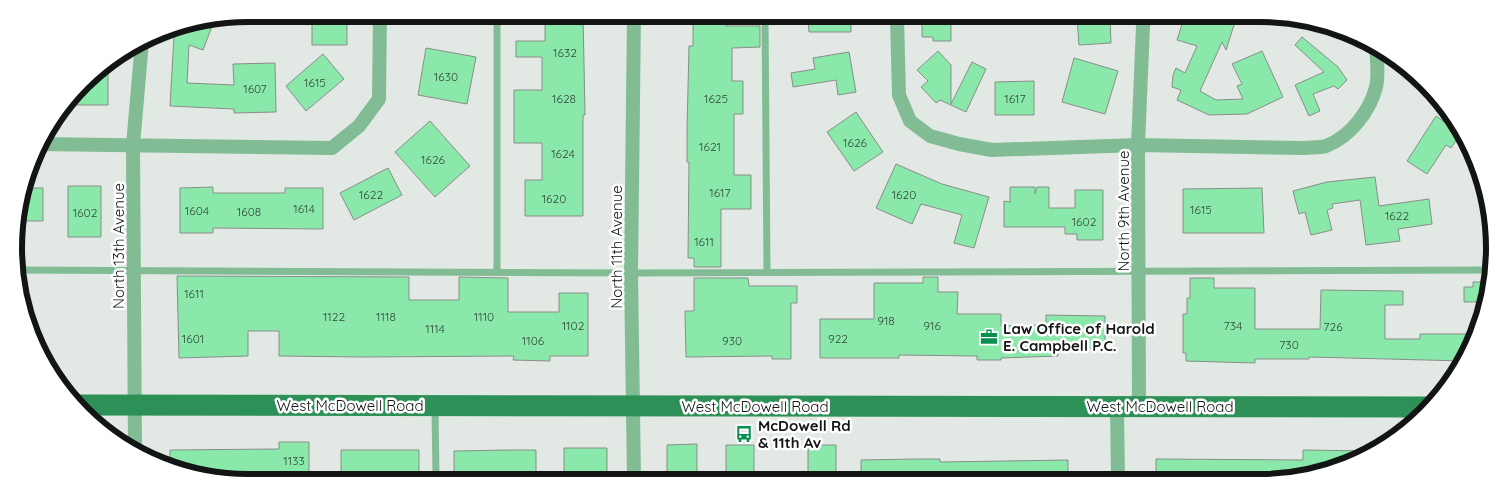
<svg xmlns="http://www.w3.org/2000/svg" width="1508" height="496" font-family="Quicksand,sans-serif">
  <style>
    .building { fill: #8ae8aa; stroke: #888e89 }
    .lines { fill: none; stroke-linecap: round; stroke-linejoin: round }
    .service { stroke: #82bc94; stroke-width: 7 }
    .minor { stroke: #82bc94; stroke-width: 14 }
    .primary { stroke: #2c9057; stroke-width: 21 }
    .labels { text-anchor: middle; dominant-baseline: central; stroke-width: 5; stroke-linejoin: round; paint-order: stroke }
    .number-label { font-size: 12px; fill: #304a39 }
    .street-label { font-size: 15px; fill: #121513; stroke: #fff }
    .poi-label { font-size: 15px; font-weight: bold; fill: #121513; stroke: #fff; text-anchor: start }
    .rim { fill: none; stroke: #121513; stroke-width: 6 }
  </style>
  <rect width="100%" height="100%" fill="#e2e9e4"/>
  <path class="building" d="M 312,14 L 339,14 L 339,20 L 347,20 L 347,45 L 312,45 Z
    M 545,15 L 583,15 L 585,115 L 583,115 L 583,216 L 525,216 L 525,180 L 542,180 L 542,143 L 514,143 L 514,90 L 542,90 L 542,57 L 516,57 L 516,41 L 545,41 Z
    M 693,16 L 726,16 L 726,26 L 760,26 L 760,47 L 732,48 L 732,81 L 743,81 L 743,114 L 734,114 L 734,175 L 751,175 L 751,209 L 721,209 L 721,267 L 694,267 L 694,258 L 688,258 L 689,162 L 687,162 L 687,130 L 689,46 L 693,46 Z
    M 808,16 L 851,16 L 851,32 L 809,32 Z
    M 922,17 L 951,17 L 951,41 L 933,41 L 933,37 L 922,37 Z
    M 1077,17 L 1110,17 L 1111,43 L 1079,45 Z
    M 1184,18 L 1210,18 L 1234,25 L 1226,50 L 1222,42 L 1200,91 L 1216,100 L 1243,99 L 1237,86 L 1242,84 L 1232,64 L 1262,51 L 1283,97 L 1247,114 L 1209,115 L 1177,100 L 1181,90 L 1172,87 L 1173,75 L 1176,68 L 1185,73 L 1197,46 L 1177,40 Z
    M 214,21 L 203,50 L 189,45 L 187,83 L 234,85 L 233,64 L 275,63 L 276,112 L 234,113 L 234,109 L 170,106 L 174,36 L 177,28 Z
    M 1302,37 L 1338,67 L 1347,80 L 1338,89 L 1334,86 L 1313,94 L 1320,111 L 1309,116 L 1295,85 L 1324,72 L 1295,45 Z
    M 426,48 L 476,57 L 467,104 L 418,95 Z
    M 938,51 L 951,65 L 951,104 L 972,62 L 986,69 L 966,112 L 940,100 L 936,103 L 921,87 L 928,81 L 917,70 Z
    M 849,52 L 856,92 L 838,95 L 836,80 L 793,87 L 791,73 L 815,69 L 813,58 Z
    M 323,54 L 344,79 L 306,111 L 286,86 Z
    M 1074,58 L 1118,71 L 1105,114 L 1062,102 Z
    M 108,63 L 108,105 L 68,105 L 93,72 Z
    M 1034,81 L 1034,115 L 995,115 L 995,82 Z
    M 856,112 L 883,152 L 854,171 L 827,132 Z
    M 1436,116 L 1461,133 L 1451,148 L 1446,145 L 1427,174 L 1407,161 Z
    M 430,121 L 470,166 L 435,197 L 395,152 Z
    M 896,164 L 942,184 L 989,197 L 974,248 L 954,243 L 962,215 L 921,204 L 912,224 L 876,208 Z
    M 388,168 L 402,195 L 354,220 L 340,193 Z
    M 1375,177 L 1379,206 L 1429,199 L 1432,224 L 1398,229 L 1400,241 L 1366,245 L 1360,200 L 1332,204 L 1333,208 L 1327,210 L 1332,230 L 1311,235 L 1305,212 L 1299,214 L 1293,191 L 1327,182 Z
    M 68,186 L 101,186 L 101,237 L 68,237 Z
    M 213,187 L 213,193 L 285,193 L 285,188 L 323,188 L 323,229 L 213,228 L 213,233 L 180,233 L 180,188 Z
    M 1010,187 L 1035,187 L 1035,194 L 1037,187 L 1049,187 L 1049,208 L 1075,208 L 1075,190 L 1103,190 L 1103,240 L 1077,240 L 1077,234 L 1065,234 L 1065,227 L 1004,227 L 1004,201 L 1010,202 Z
    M 25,188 L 43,188 L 43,221 L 16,221 Z
    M 1262,188 L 1264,233 L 1183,233 L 1183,189 Z
    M 177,276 L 409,277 L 409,300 L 459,300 L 459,277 L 508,278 L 508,312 L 559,312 L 559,293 L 588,293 L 588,356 L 550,356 L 550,361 L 513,360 L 514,356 L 363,357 L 279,356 L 279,331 L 248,331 L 248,356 L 179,358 Z
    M 923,277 L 938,277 L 938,292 L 958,292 L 957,314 L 1001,314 L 1001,326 L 1046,325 L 1046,315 L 1105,316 L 1105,348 L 1058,348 L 1058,356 L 1001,358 L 1001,360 L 977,360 L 977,356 L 899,355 L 899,358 L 820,358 L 820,319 L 874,319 L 874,283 L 923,283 Z
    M 694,278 L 748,278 L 749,286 L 797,286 L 797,303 L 791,303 L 791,359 L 772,359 L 772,356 L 686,357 L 685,311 L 694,311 Z
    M 1190,278 L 1214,278 L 1214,288 L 1255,288 L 1255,329 L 1320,329 L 1321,290 L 1403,291 L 1403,305 L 1385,305 L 1385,339 L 1420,339 L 1420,334 L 1474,334 L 1465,361 L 1309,357 L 1309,359 L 1255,359 L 1255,363 L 1186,361 L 1186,353 L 1183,353 L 1183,314 L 1187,314 L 1187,298 L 1190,298 Z
    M 1473,282 L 1490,282 L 1490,294 L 1487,302 L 1464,302 L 1464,287 L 1473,287 Z
    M 279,442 L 309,442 L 309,478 L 202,478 L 170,465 L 170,450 L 279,449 Z
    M 697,444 L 697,479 L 667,479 L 667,445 Z
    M 726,445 L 754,445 L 754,479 L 726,479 Z
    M 808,445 L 836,445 L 836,479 L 808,479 Z
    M 564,448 L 607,448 L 607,479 L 564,479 Z
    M 341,450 L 419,450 L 419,478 L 341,478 Z
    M 507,450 L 536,450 L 536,478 L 454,478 L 454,451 Z
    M 1303,450 L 1375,451 L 1363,458 L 1291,480 L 1156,480 L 1156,459 L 1303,460 Z
    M 917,459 L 940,459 L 940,462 L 1068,460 L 1068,480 L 861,479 L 861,460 Z"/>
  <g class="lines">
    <path class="service" d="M 497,15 L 497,272
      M 765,16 L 767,271
      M 19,270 L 631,273 L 1490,270
      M 435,408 L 436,478"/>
    <path class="minor" d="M 897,17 L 899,95 L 910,121 L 930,136 L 959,144 L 992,150 L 1138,145 L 1303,148 C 1310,147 1320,148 1326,146 C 1350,137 1370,111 1376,87 C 1379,75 1377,60 1376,48
      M 38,144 L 332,148 L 359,126 L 379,99 L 380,14
      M 1139,405 L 1138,145 L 1143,26 L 1145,18
      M 1117,406 L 1118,480
      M 135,450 L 133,145 L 142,42
      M 634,479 L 631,273 L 634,15"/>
    <path class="primary" d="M 80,405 L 1429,407"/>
  </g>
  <defs>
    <g id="office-bare" transform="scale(1.35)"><path d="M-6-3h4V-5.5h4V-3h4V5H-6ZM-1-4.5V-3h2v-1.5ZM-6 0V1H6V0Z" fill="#049150" stroke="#fff" stroke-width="2.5" paint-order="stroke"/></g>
    <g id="bus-bare" transform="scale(1.35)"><path d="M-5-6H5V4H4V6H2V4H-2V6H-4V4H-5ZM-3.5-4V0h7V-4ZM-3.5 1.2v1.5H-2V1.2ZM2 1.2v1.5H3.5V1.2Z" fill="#049150" stroke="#fff" stroke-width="2.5" paint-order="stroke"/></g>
  </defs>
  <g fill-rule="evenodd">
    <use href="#office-bare" x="989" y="337"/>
    <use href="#bus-bare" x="744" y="434"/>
  </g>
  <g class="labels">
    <g class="number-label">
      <text x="565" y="52">1632</text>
      <text x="446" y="76">1630</text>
      <text x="315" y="82">1615</text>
      <text x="255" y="88">1607</text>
      <text x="564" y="98">1628</text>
      <text x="716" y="98">1625</text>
      <text x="1015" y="98">1617</text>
      <text x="855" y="142">1626</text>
      <text x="710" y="146">1621</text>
      <text x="563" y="153">1624</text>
      <text x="433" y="159">1626</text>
      <text x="720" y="192">1617</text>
      <text x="371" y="194">1622</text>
      <text x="904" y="194">1620</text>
      <text x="554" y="198">1620</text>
      <text x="304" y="208">1614</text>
      <text x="1201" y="209">1615</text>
      <text x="197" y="210">1604</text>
      <text x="249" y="211">1608</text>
      <text x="85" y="212">1602</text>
      <text x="1397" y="215">1622</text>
      <text x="1084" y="221">1602</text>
      <text x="704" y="241">1611</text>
      <text x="194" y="293">1611</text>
      <text x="334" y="316">1122</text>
      <text x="386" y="316">1118</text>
      <text x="484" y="316">1110</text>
      <text x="886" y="320">918</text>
      <text x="573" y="325">1102</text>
      <text x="932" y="325">916</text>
      <text x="1233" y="325">734</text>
      <text x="1333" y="326">726</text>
      <text x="435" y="328">1114</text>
      <text x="193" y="338">1601</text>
      <text x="838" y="338">922</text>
      <text x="533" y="340">1106</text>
      <text x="732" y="340">930</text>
      <text x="1289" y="344">730</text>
      <text x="294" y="460">1133</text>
    </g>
    <g class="street-label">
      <text transform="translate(1123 211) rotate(-90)">North 9th Avenue</text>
      <text transform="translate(118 246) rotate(-90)">North 13th Avenue</text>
      <text transform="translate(616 247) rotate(-90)">North 11th Avenue</text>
      <text x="350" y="405">West McDowell Road</text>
      <text x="755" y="406">West McDowell Road</text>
      <text x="1160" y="406">West McDowell Road</text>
    </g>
    <g class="poi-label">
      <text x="1003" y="328">Law Office of Harold<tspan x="1003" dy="17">E. Campbell P.C.</tspan></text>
      <text x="758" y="425">McDowell Rd<tspan x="758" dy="17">&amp; 11th Av</tspan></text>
    </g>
  </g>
  <path d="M0 0H1508V496H0ZM248 22H1260A226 226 0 0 1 1486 248V248A226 226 0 0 1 1260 474H248A226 226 0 0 1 22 248V248A226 226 0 0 1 248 22Z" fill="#fff" fill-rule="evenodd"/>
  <path class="rim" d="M248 22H1260A226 226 0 0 1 1486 248V248A226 226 0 0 1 1260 474H248A226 226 0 0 1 22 248V248A226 226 0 0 1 248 22Z"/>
</svg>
